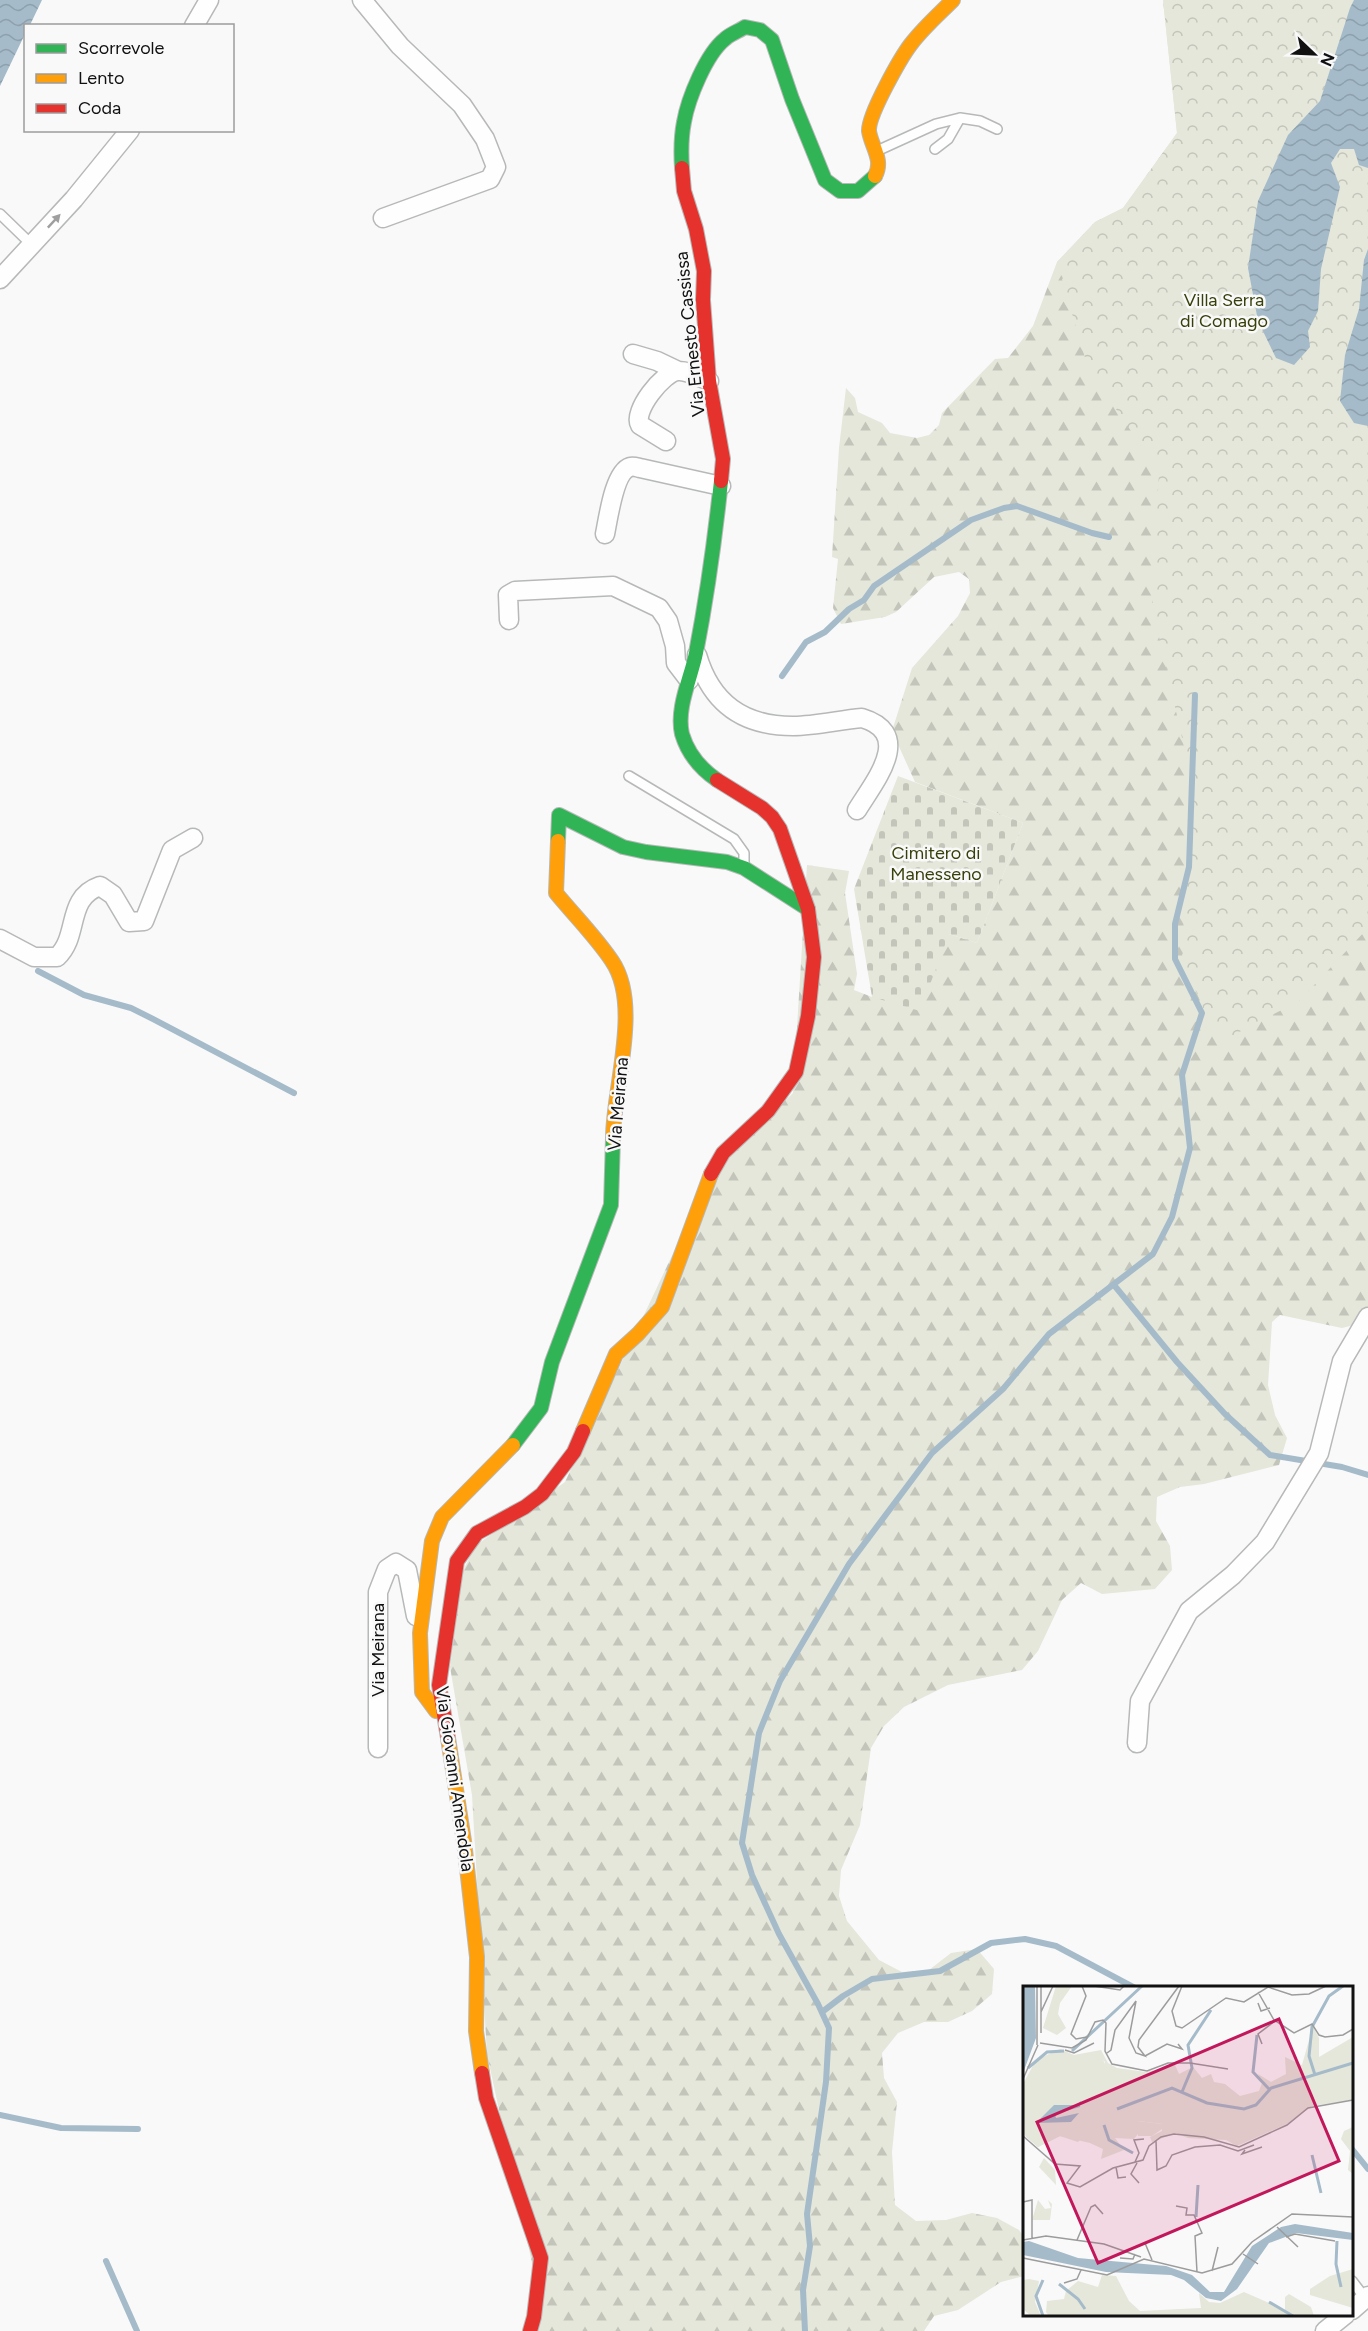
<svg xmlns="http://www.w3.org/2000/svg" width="1368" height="2331" font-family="Figtree,sans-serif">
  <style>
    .forest { fill: url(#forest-firs) }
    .cemetery { fill: url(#cemetery-stones) }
    .park { fill: url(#park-crowns) }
    .water { fill: url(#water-waves) }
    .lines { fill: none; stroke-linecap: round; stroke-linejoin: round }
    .stream { stroke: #a5bbc9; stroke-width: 6 }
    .lane-casing { stroke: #b7b8b8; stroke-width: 12 }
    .street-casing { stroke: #b7b8b8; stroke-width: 21 }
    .fast-casing { stroke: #b7b8b8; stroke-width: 16 }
    .slow-casing { stroke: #b7b8b8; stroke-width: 16 }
    .jam-casing { stroke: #b7b8b8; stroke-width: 16 }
    .lane { stroke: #fefefe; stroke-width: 9 }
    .street { stroke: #fefefe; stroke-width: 18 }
    .fast { stroke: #30b455; stroke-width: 14 }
    .slow { stroke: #ff9f0a; stroke-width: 14 }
    .jam { stroke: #e5322d; stroke-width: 14 }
    .oneway { fill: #9f9f9f }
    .labels { text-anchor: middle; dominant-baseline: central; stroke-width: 5; stroke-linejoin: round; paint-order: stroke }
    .park-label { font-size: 18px; fill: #384009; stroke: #f9f9fa }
    .street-label { font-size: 18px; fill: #111; stroke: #f9f9fa }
    .inset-river { fill: none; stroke: #a5bbc9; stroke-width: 3 }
    .inset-road { fill: none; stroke: #9c9c9d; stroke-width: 1.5 }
    .view { fill: #c2185b; fill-opacity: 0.15; stroke: #c2185b; stroke-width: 3 }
    .inset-edge { fill: none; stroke: #111; stroke-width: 3 }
  </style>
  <defs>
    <pattern id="forest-firs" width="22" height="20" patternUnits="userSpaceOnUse" patternTransform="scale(1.5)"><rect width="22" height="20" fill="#e4e7da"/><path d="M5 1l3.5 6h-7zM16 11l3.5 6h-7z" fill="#c3c5ba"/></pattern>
    <pattern id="cemetery-stones" width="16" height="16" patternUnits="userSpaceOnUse" patternTransform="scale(1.5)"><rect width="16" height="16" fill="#e4e7da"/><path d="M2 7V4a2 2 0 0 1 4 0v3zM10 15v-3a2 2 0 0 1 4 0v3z" fill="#c3c5ba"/></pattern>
    <pattern id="park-crowns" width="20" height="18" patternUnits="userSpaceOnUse" patternTransform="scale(1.5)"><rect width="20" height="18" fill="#e4e7da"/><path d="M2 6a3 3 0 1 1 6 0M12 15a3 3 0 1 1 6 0" fill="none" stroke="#c3c5ba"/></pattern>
    <pattern id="water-waves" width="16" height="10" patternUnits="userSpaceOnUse" patternTransform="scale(1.5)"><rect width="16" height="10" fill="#a5bbc9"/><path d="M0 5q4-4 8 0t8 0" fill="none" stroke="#8da0ac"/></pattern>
  </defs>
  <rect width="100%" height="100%" fill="#f9f9fa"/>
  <path class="forest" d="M 1163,0 L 1368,813 L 1368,1308 L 1354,1325 L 1342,1328 L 1280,1315 L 1272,1322 L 1268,1385 L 1275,1415 L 1287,1438 L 1279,1465 L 1204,1484 L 1180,1487 L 1157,1497 L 1156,1521 L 1170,1546 L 1172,1570 L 1155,1589 L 1102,1594 L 1081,1583 L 1062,1600 L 1038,1651 L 1022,1670 L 948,1685 L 904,1707 L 884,1726 L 871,1748 L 860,1825 L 841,1870 L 839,1896 L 847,1921 L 879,1960 L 902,1972 L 929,1970 L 951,1953 L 977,1949 L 994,1969 L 992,1994 L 972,2011 L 948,2022 L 924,2022 L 898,2033 L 882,2053 L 884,2078 L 897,2102 L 892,2152 L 895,2205 L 916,2221 L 946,2220 L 972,2213 L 997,2218 L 1019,2230 L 1024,2237 L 1024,2276 L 1001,2282 L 958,2310 L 934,2316 L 924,2331 L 534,2331 L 541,2305 L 487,2054 L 472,1795 L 450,1667 L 463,1571 L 475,1546 L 565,1482 L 711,1173 L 793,1093 L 807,865 L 849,871 L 845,893 L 857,974 L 854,990 L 872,997 L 949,934 L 977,943 L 1023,823 L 915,782 L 892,731 L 912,668 L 958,616 L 970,593 L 969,579 L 959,572 L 934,577 L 896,612 L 885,617 L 841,624 L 833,608 L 838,559 L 832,557 L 839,448 L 846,388 L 855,398 L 858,412 L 882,423 L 890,433 L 917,438 L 929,435 L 939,425 L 942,413 L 995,359 L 1008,358 L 1033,326 L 1057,262 L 1095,222 L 1123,208 L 1177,133 Z"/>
  <path class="cemetery" d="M 898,776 L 1023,823 L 977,943 L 949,934 L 920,1011 L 872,997 L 854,889 Z"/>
  <path class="park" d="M 1163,0 L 1368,0 L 1368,928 L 1299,1001 L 1218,1043 L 1182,958 L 1191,777 L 1152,606 L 1159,472 L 1088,368 L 1057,262 L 1095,222 L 1123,208 L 1177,133 Z"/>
  <path class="water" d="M 0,0 L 42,0 L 30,25 L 26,26 L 25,34 L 0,86 Z
    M 1354,0 L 1368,0 L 1368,168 L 1359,165 L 1354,149 L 1340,149 L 1331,163 L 1340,187 L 1321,269 L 1318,311 L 1308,331 L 1310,347 L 1294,365 L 1276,358 L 1258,321 L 1248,268 L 1258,201 L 1288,135 L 1320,101 L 1350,8 Z
    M 1368,249 L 1368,426 L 1354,423 L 1340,401 L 1345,355 L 1359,309 L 1364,260 Z"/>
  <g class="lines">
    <path class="stream" d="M 782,676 L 806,642 L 825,632 L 849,609 L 864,600 L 874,586 L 971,520 L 1004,508 L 1017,506 L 1092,533 L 1109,537
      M 38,971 L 84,995 L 131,1008 L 153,1019 L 294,1093
      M 1114,1285 L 1177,1362 L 1225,1414 L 1270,1455 L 1342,1467 L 1368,1475
      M 822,2012 L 843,1996 L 872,1979 L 940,1971 L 991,1943 L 1025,1939 L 1056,1946 L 1135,1988
      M 0,2115 L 61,2128 L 138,2129
      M 1352,2149 L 1368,2169
      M 106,2261 L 137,2331
      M 805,2331 L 803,2290 L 810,2246 L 807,2214 L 826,2082 L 829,2028 L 818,2004 L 779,1934 L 752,1875 L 742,1843 L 759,1733 L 780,1681 L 849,1564 L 932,1453 L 1003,1389 L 1049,1334 L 1153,1254 L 1172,1217 L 1190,1148 L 1182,1075 L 1202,1013 L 1175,959 L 1175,924 L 1189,867 L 1195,695"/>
    <g class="lane-casing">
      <path id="lane" d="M 935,149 L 948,139 L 960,118 L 980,121 L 997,129
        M 879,150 L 936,124 L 960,118
        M 0,214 L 32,245
        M 629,776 L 734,839 L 744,853 L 744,864
        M 1352,2281 L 1365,2298"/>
    </g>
    <g class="street-casing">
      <path id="street" d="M 362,0 L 400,46 L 462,105 L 485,139 L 496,167 L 490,179 L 383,218
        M 194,26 L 209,0
        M 0,279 L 74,199 L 130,130
        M 633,354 L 657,361 L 678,371
        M 666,441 L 640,425 C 632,412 663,372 678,371 C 687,370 701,378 709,381
        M 605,534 C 608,520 614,472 630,467 C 633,466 636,467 640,468 L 721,486
        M 509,620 L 508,595 L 515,591 L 613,586 L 659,608 L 668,621 L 675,646 L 676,663 L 689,680
        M 697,655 C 711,703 743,726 793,726 C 816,726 839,720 862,718 C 915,734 874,782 857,810
        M 0,939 L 34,957 L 57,957 C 80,936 65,898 100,886 L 113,895 L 129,922 L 144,921 L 172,850 L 193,838
        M 1137,1743 L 1140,1701 L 1189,1611 L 1233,1575 L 1265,1542 L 1319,1453 L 1342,1361 L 1368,1317
        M 378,1748 L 378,1592 L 387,1569 L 396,1563 L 407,1570 L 416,1616
        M 1352,2310 L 1368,2296
        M 1325,2331 L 1346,2314"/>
    </g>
    <g class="fast-casing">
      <path id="fast" d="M 682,168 C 681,153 681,137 684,122 C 688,99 706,54 725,39 C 730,34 739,31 745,27 L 760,30 L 772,40 L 792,99 L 825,180 L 840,191 L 858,191 L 875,176
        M 717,780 C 701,769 688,754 682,734 C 676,708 691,678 696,653 C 707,596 715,538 721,481
        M 558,841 L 559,815 L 623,847 L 646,852 L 727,862 L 744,868 L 808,909
        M 513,1445 L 541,1408 L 552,1362 L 611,1205 L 613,1138"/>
    </g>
    <g class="slow-casing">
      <path id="slow" d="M 875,176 C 884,160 871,146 869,131 C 868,115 901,57 911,44 C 923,28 939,14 953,0
        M 558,841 L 556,893 C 574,915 596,937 612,961 C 642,1005 613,1088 613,1138
        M 583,1431 L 616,1354 L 638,1334 L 662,1307 L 711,1174
        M 436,1711 L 422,1692 L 420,1633 L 432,1541 L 442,1517 L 513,1445
        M 448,1738 L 464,1841 L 477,1957 L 476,2031 L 482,2073"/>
    </g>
    <g class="jam-casing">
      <path id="jam" d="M 682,168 L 684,191 L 696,229 L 704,271 L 703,300 L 709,381 L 723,459 L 721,481
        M 711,1174 L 723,1153 L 768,1111 L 796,1072 L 808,1016 L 814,957 L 808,909 L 780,829 L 772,817 L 762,808 L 717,780
        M 448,1738 L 439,1685 L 457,1561 L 477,1533 L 525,1507 L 542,1494 L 574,1452 L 583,1431
        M 482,2073 L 486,2098 L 541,2258 L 534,2317 L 530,2331"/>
    </g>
    <use href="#lane" class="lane"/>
    <use href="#street" class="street"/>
    <use href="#fast" class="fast"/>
    <use href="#slow" class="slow"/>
    <use href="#jam" class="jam"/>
  </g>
  <defs><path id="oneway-solid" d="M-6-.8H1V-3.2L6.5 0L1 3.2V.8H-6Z" transform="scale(1.5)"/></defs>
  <use class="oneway" href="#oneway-solid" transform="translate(54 221) rotate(-47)"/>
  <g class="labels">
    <g class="park-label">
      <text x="1224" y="300">Villa Serra<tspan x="1224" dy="21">di Comago</tspan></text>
      <text x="936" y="853">Cimitero di<tspan x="936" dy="21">Manesseno</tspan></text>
    </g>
    <g class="street-label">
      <text transform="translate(690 334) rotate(-96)">Via Ernesto Cassissa</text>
      <text transform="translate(618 1104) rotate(-85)">Via Meirana</text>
      <text transform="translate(378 1650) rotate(-90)">Via Meirana</text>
      <text transform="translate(455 1779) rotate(82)">Via Giovanni Amendola</text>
    </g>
  </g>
  <g transform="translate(1023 1986)">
    <rect width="330" height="330" fill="#f9f9fa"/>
    <path d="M 21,172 L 32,184 L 33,199 L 16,181 Z" fill="#e4e7da"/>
    <path d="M 33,0 L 49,0 L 37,17 L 35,28 L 43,42 L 34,49 L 20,42 ZM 290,40 L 296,52 L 296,71 L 330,51 L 330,114 L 289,120 L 266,137 L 214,160 L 203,154 L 165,152 L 153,147 L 129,156 L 127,151 L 139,145 L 139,138 L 115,135 L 115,148 L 111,153 L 92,152 L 101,164 L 78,173 L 80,163 L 67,157 L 37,150 L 15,161 L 0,148 L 0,143 L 79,83 L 82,76 L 76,69 L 78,64 L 85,77 L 94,82 L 123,86 L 152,79 L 156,88 L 170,81 L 179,92 L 188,88 L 191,96 L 202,98 L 217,110 L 236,105 L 239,97 L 235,88 L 248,96 L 263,88 L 262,71 L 279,79 ZM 330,141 L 330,188 L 325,184 L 327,165 L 318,153 L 321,145 ZM 330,283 L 330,322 L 287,309 L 287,303 L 307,290 ZM 79,289 L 93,290 L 106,315 L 117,325 L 178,322 L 176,307 L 186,316 L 197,317 L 221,306 L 262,324 L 262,311 L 266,308 L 288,321 L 291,330 L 26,330 L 23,326 L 24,315 L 41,313 L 43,305 L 55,295 L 75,301 ZM 6,293 L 16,295 L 12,316 L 18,330 L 8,330 L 0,323 L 0,294 Z" fill="#e4e7da"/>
    <path d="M 115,135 L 139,138 L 139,143 L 129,150 L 115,150 Z" fill="#e4e7da"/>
    <path d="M 37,63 L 51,69 L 78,64 L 82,80 L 129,105 L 122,113 L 73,137 L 55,156 L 37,150 L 15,161 L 0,148 L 0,98 L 13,74 ZM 15,214 L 22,223 L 28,222 L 25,214 L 29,218 L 27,234 L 9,234 Z" fill="#e4e7da"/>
    <path d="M 0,0 L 12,0 L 13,52 L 0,87 ZM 58,115 L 57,121 L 32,128 L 33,132 L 56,127 L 48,136 L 13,137 L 31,119 L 53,119 ZM 272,238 L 330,247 L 330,254 L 273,247 L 246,257 L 214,303 L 198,315 L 183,312 L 161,294 L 148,289 L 83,286 L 0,269 L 0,256 L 6,255 L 55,272 L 143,280 L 169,289 L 187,306 L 201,306 L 229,260 L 258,241 Z" fill="#a5bbc9"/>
    <path class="inset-river" d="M 234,49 L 230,86 L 246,103M 49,65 L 119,0M 5,82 L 24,66 L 41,65M 292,89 L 286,70 L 289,41 L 306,10 L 320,0M 159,106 L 169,82 L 165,59 L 188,24M 94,123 L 149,102 L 184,117 L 221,123 L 233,119 L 248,102 L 330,77M 81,139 L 86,154 L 110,167M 289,169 L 298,207M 173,231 L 175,199M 314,255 L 313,278 L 318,301M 20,294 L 13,310 L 20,330M 36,298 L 55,313 L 62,323M 246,316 L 270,330"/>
    <path class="inset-road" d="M 18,0 L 18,26M 59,0 L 63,10 L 48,48 L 53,53 L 64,51M 71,0 L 97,4 L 101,0M 159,0 L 149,25 L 153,40 L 159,42 L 203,12 L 221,16 L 245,1 L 269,9 L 286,8 L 303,0M 235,6 L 251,34 L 271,47 L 289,38 L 296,49 L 302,51 L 320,49 L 330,43M 235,17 L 238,25 L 247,22M 18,47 L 18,26 L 30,0M 17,57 L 49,62 L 63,54 L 72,36 L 80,34 L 83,37 L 82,65 L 89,78 L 124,85 L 145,77 L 167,77 L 205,83M 239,58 L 235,48 L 252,35M 14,59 L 14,0M 42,64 L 51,67 L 71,57M 84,67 L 88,64 L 92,44 L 113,15 L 106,52 L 113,67 L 122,70 L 115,61 L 116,54 L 156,0M 122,70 L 144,58 L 159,63 L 155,58M 0,93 L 15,59M 0,150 L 32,178 L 57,180 L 44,197 L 57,201 L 90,182 L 120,174 L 126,160 L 138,151 L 151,148 L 181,151 L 216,161 L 264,139 L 285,122 L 330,114M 133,154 L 134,184 L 143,180 L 149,169 L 172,161 L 197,159 L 215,165 L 231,159M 222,164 L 219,168 L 239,161M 112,176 L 116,167 L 111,154 L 121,153M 114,177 L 108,188 L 116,197M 93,181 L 95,192 L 103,191M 0,216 L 9,214 L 9,252M 153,220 L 164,222 L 163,229 L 171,229 L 179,247 L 172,250 L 174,286M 254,241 L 275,261M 263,251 L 272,248 L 312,255M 0,254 L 23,250 L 81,258 L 118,271M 54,254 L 68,221 L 72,219 L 80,228M 122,257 L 129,274M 220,268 L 235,278M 0,272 L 84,289 L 121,273 L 179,287 L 209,278 L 229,256 L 269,228 L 330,231M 97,272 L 110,273 L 112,268M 189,285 L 195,261M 41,297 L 54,293 L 58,284"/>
    <path class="view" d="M 256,33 L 316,175 L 75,277 L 14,136 Z"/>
    <rect width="330" height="330" class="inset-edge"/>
  </g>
  <rect x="24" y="24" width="210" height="108" fill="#f9f9fa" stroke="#9c9c9d" stroke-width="1.5"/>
  <rect x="36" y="44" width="30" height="9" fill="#30b455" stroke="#9c9c9d" stroke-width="1.5"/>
  <text x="78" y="54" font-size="18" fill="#111111">Scorrevole</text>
  <rect x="36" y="74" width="30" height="9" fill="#ff9f0a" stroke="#9c9c9d" stroke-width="1.5"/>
  <text x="78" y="84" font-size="18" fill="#111111">Lento</text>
  <rect x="36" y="104" width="30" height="9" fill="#e5322d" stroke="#9c9c9d" stroke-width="1.5"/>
  <text x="78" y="114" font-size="18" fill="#111111">Coda</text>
  <g transform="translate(1314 54) rotate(113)" stroke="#f9f9fa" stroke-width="4.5" paint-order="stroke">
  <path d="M0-4.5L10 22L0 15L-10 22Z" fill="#111111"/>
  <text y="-9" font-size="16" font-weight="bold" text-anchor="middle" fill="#111111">N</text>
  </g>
</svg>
